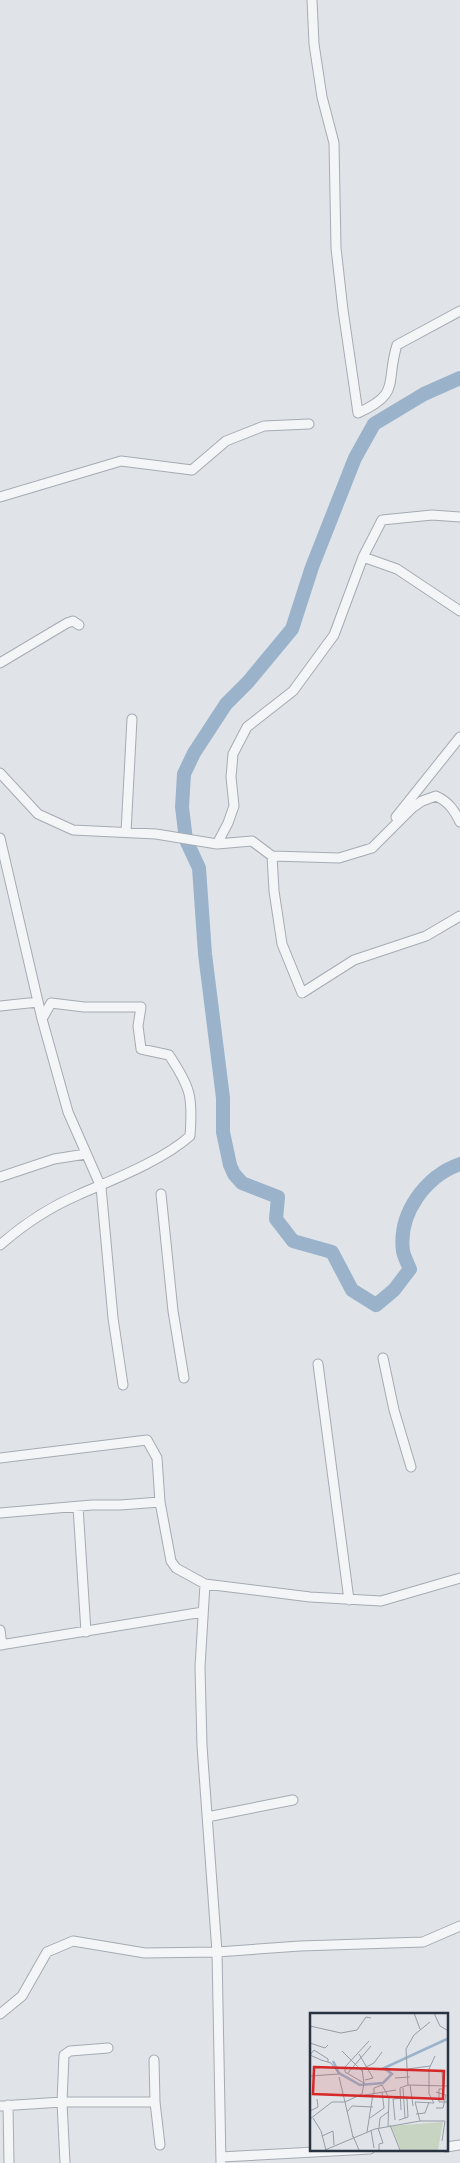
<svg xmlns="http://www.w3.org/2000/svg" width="460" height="2163" font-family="'DejaVu Sans',sans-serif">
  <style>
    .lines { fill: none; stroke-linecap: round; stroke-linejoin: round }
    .river { stroke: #9ab3cb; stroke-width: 14 }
    .minor-casing { stroke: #a5abb3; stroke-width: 11 }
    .minor { stroke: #f3f5f7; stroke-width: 9 }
    .inset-river { fill: none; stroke: #9ab3cb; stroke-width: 2.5 }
    .inset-road { fill: none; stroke: #969da6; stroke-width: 1 }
    .view { fill: #d62828; fill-opacity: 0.15; stroke: #d62828; stroke-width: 2.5 }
    .inset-edge { fill: none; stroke: #283241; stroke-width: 2.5 }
  </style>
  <rect width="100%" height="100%" fill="#e0e4e9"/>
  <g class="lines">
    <path class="river" d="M 460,378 L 424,394 L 374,424 L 355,458 L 312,567 L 292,629 L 248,682 L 226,704 L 194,753 L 184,774 L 182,807 L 186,840 L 199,868 L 205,954 L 223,1098 L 223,1132 L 230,1165 L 234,1174 L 242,1183 L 278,1197 L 276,1219 L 293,1241 L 332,1252 L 352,1290 L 376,1305 L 394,1290 L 410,1269 C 408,1264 404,1257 403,1251 C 398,1213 426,1176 460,1164"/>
    <g class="minor-casing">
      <path id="minor" d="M 312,0 L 314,44 L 322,97 L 334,143 L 336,248 L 343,310 L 358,413 C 402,393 385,383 397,345 L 460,311
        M 0,497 L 121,461 L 192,470 L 226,441 L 264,426 L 309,424
        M 363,557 L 397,569 L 460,611
        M 0,663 L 67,623 L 73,621 L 79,625
        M 0,773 L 38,814 L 73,830 L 156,834 L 217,844 L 228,823 L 234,806 L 231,777 L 233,754 L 247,727 L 293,691 L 334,635 L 363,557 L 382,520 L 432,515 L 460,517
        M 396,817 L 460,737
        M 126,832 L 132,719
        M 0,838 L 42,1019 L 68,1112 L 101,1187 L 113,1318 L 123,1385
        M 217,844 L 252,841 L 272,856 L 339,858 L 372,848 L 412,808 L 422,801 L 436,796 C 449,802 454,810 460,822
        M 272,856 L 274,891 L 282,944 L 302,993 L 354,960 L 426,936 L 460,916
        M 0,1006 L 38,1002
        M 0,1177 L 54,1159 L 86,1154
        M 161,1194 L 173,1311 L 184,1378
        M 0,1245 C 23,1225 50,1207 78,1195 C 112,1180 162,1161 190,1136 C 193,1097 191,1088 169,1055 L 141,1049 L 138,1026 L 141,1007 L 84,1007 L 51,1003 L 42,1019
        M 383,1358 L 394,1410 L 411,1467
        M 318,1364 L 349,1600
        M 0,1458 L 147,1440 L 157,1458 L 160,1502 L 171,1561 L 176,1568 L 205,1584
        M 78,1507 L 86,1632
        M 0,1513 L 92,1505 L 120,1505 L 160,1502
        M 0,1630 L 2,1645
        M 0,1645 L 203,1612
        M 207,1817 L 293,1800
        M 0,2014 L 22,1996 L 47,1952 L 73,1941 L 145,1953 L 217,1952 L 300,1946 L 423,1942 L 460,1926
        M 154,2060 L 155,2102
        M 8,2105 L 9,2163
        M 0,2106 L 62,2102 L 155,2102 L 160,2145
        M 446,2147 L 460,2145
        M 221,2157 L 370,2149
        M 65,2163 L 62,2102 L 64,2055 L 70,2051 L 108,2048
        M 221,2163 L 217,1952 L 202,1746 L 200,1667 L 205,1584 L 310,1597 L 381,1601 L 460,1578"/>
    </g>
    <use href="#minor" class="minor"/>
  </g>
  <g transform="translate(310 2013)">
    <rect width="138" height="138" fill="#e0e4e9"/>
    <path d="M 133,109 L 128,137 L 91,137 L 81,113 Z" fill="#c6d4c1"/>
    <path class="inset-river" d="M 23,48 L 29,60 L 50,72 L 73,70 L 82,61 L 74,55 L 137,26"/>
    <path class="inset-road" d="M 104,0 L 110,16M 124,0 L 130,13 L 137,17M 120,9 L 104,22 L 96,36 L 98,72 L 137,73M 0,13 L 31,20 L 47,17 L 56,4 L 61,5M 0,30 L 15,35 L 18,32M 32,38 L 53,59M 49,41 L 63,65 L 55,67M 18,49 L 18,46 L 4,37 L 0,42 L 11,47 L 21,50 L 29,61M 98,56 L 120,53M 132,58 L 133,73M 37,61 L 61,33M 0,63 L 29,61M 85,65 L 100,64M 54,70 L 52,56 L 64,50 L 72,39M 100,72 L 103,93M 93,75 L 95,105M 132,76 L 129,76 L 129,89 L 137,89M 126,79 L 136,82 L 133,95 L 126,95M 64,81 L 64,75 L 72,72 L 79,85 L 78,113M 49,83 L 86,77M 91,97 L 90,75 L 98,72M 0,98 L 8,94 L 7,86M 37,99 L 42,93 L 63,94M 106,101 L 115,100 L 119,89M 3,105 L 11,118 L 16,137M 60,105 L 74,95 L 72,79M 0,106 L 22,89 L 35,89 L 29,64M 85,107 L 83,86 L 93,85M 89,107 L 98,104 L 97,86 L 94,85M 110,108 L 105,89 L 124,90 L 119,81 L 119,56 L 125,43M 80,112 L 90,137M 68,115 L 73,130 L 69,131 L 69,137M 69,115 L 70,105 L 78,99M 61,117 L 64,135M 57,119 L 63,81M 12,123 L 23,118 L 24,132M 43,123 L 49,137M 43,124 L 35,89 L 52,81 L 54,70 L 35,59 L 35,54 L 59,28M 15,137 L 65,116 L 110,108 L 135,108 L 132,128"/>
    <path class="view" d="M 4,54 L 134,58 L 133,86 L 3,81 Z"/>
    <rect width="138" height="138" class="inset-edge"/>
  </g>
</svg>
